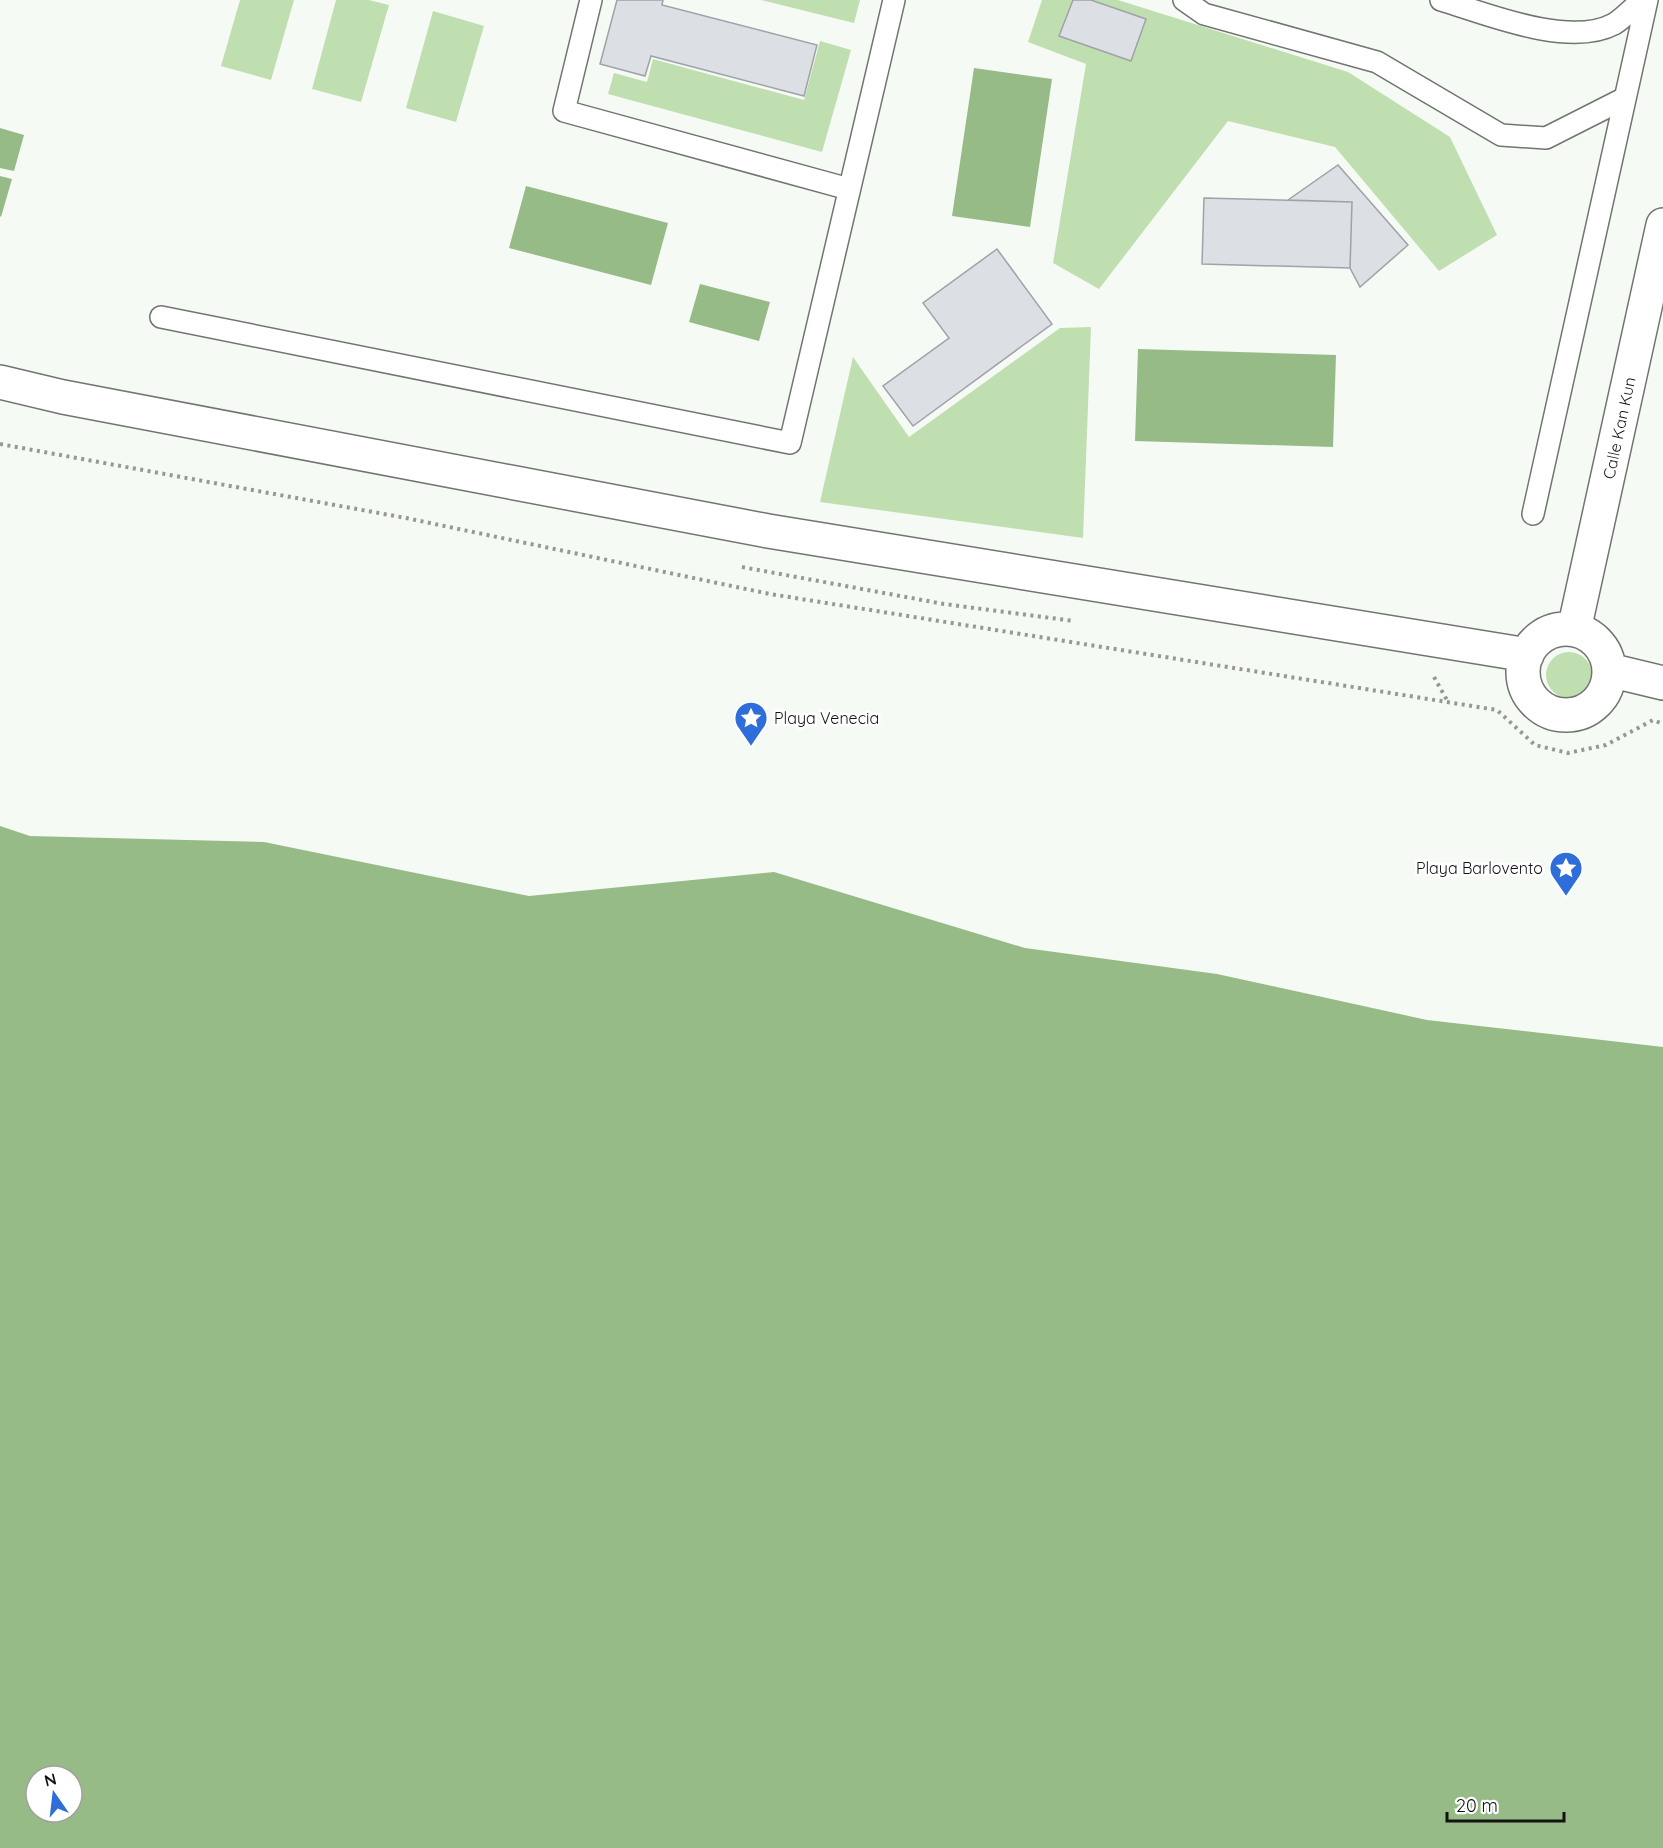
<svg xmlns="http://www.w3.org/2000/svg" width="1663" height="1848" font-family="Quicksand,sans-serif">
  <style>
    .green { fill: #c0dfb1 }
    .water { fill: #97bb86; fill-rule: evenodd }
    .building { fill: #dcdfe4; stroke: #9fa2a7; stroke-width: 1.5 }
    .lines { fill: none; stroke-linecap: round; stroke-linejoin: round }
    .lane-casing { stroke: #717570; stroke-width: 24 }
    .street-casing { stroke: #717570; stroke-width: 36 }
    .path { stroke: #969895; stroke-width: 4; stroke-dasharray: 3 4.5; stroke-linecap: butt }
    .lane { stroke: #fff; stroke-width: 21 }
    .street { stroke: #fff; stroke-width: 33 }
    .labels { text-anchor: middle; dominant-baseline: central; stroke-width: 5; stroke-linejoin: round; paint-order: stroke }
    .street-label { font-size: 16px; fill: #131412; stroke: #fff }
    .poi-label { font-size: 16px; fill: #131412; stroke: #fff; text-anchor: start }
  </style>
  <rect width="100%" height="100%" fill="#f6faf5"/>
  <path class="green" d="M 240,0 L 294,0 L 271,80 L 221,66 Z
    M 336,0 L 369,0 L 389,5 L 361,102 L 312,89 Z
    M 761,0 L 860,0 L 854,23 Z
    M 1042,0 L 1118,0 L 1348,72 L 1450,137 L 1497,235 L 1439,271 L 1335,147 L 1228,121 L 1099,289 L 1053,263 L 1086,64 L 1028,42 Z
    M 433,11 L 484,26 L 456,122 L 406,108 Z
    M 820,41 L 851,50 L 822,152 L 608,94 L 614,73 L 647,82 L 653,59 L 804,100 Z
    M 1091,327 L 1083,538 L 820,502 L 853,357 L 909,437 L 1060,328 Z
    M1546 675a23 23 0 1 1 46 0a23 23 0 1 1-46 0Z"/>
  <path class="water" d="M 974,68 L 1052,79 L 1030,227 L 952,216 Z
    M 0,128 L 24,135 L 14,171 L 0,168 Z
    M 0,176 L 12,179 L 1,217 L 0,216 Z
    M 526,186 L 668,223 L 651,285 L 509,248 Z
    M 700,284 L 770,302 L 759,341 L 689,322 Z
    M 1138,349 L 1336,355 L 1333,447 L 1135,441 Z
    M 0,826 L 30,836 L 264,842 L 529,896 L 774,872 L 1025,948 L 1217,974 L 1427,1020 L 1663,1047 L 1663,1848 L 0,1848 ZM 36,1776 L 72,1776 L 72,1812 L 36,1812 Z"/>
  <path class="building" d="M 617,0 L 663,0 L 662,5 L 817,45 L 804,96 L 651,56 L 645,76 L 600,64 Z
    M 1073,0 L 1091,0 L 1146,19 L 1131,61 L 1059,36 Z
    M 1338,165 L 1408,245 L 1360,287 L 1350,268 L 1352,202 L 1288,200 Z
    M 1204,198 L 1352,202 L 1350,268 L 1202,264 Z
    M 997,249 L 1052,324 L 913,426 L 883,386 L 949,338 L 923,303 Z"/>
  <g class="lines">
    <g class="lane-casing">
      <path id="lane" d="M 591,0 L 564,111 L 849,189
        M 1184,0 L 1204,14 L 1377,62 L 1501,135 L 1546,138 L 1625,98
        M 1441,0 C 1487,14 1569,48 1614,24 C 1624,18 1634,7 1642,0
        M 161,317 L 790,443 L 894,0
        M 1533,514 L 1647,0"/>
    </g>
    <g class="street-casing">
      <path id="street" d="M 0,382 L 63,397 L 768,531 L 1527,655
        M1523 672a43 43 0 1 1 86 0a43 43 0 1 1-86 0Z
        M 1574,630 L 1663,225
        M 1609,670 L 1663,683"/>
    </g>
    <path class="path" d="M 0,444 L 406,518 L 770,594 L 1497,710 L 1535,745 L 1568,753 L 1606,745 L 1653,720 L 1663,724
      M 742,567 L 944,604 L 1074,621
      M 1434,677 L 1448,702"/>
    <use href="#lane" class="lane"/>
    <use href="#street" class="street"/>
  </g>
  <defs>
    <g id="sight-pin" transform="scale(1.725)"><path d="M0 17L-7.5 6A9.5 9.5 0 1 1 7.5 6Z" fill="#2e6dda" stroke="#fff"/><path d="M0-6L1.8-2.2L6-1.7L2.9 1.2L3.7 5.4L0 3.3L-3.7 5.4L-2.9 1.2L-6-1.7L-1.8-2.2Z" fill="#fff"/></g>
  </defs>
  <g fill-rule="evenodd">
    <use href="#sight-pin" x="751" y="718"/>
    <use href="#sight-pin" x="1566" y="868"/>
  </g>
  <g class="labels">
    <g class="street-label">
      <text transform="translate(1619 428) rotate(-78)">Calle Kan Kun</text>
    </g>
    <g class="poi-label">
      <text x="774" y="718">Playa Venecia</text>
      <text x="1543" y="868" text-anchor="end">Playa Barlovento</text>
    </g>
  </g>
  <g transform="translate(54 1794) rotate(346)"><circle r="28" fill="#ffffff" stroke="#a1a1a0" stroke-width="1.5"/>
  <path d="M0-4.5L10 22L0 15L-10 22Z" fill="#2e6dda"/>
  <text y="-9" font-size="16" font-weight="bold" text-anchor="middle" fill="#131412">N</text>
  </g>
  <path d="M1447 1812v9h117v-9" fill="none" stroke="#131412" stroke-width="3"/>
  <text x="1456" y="1812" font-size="18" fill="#131412" stroke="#ffffff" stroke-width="4.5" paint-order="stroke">20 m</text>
</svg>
